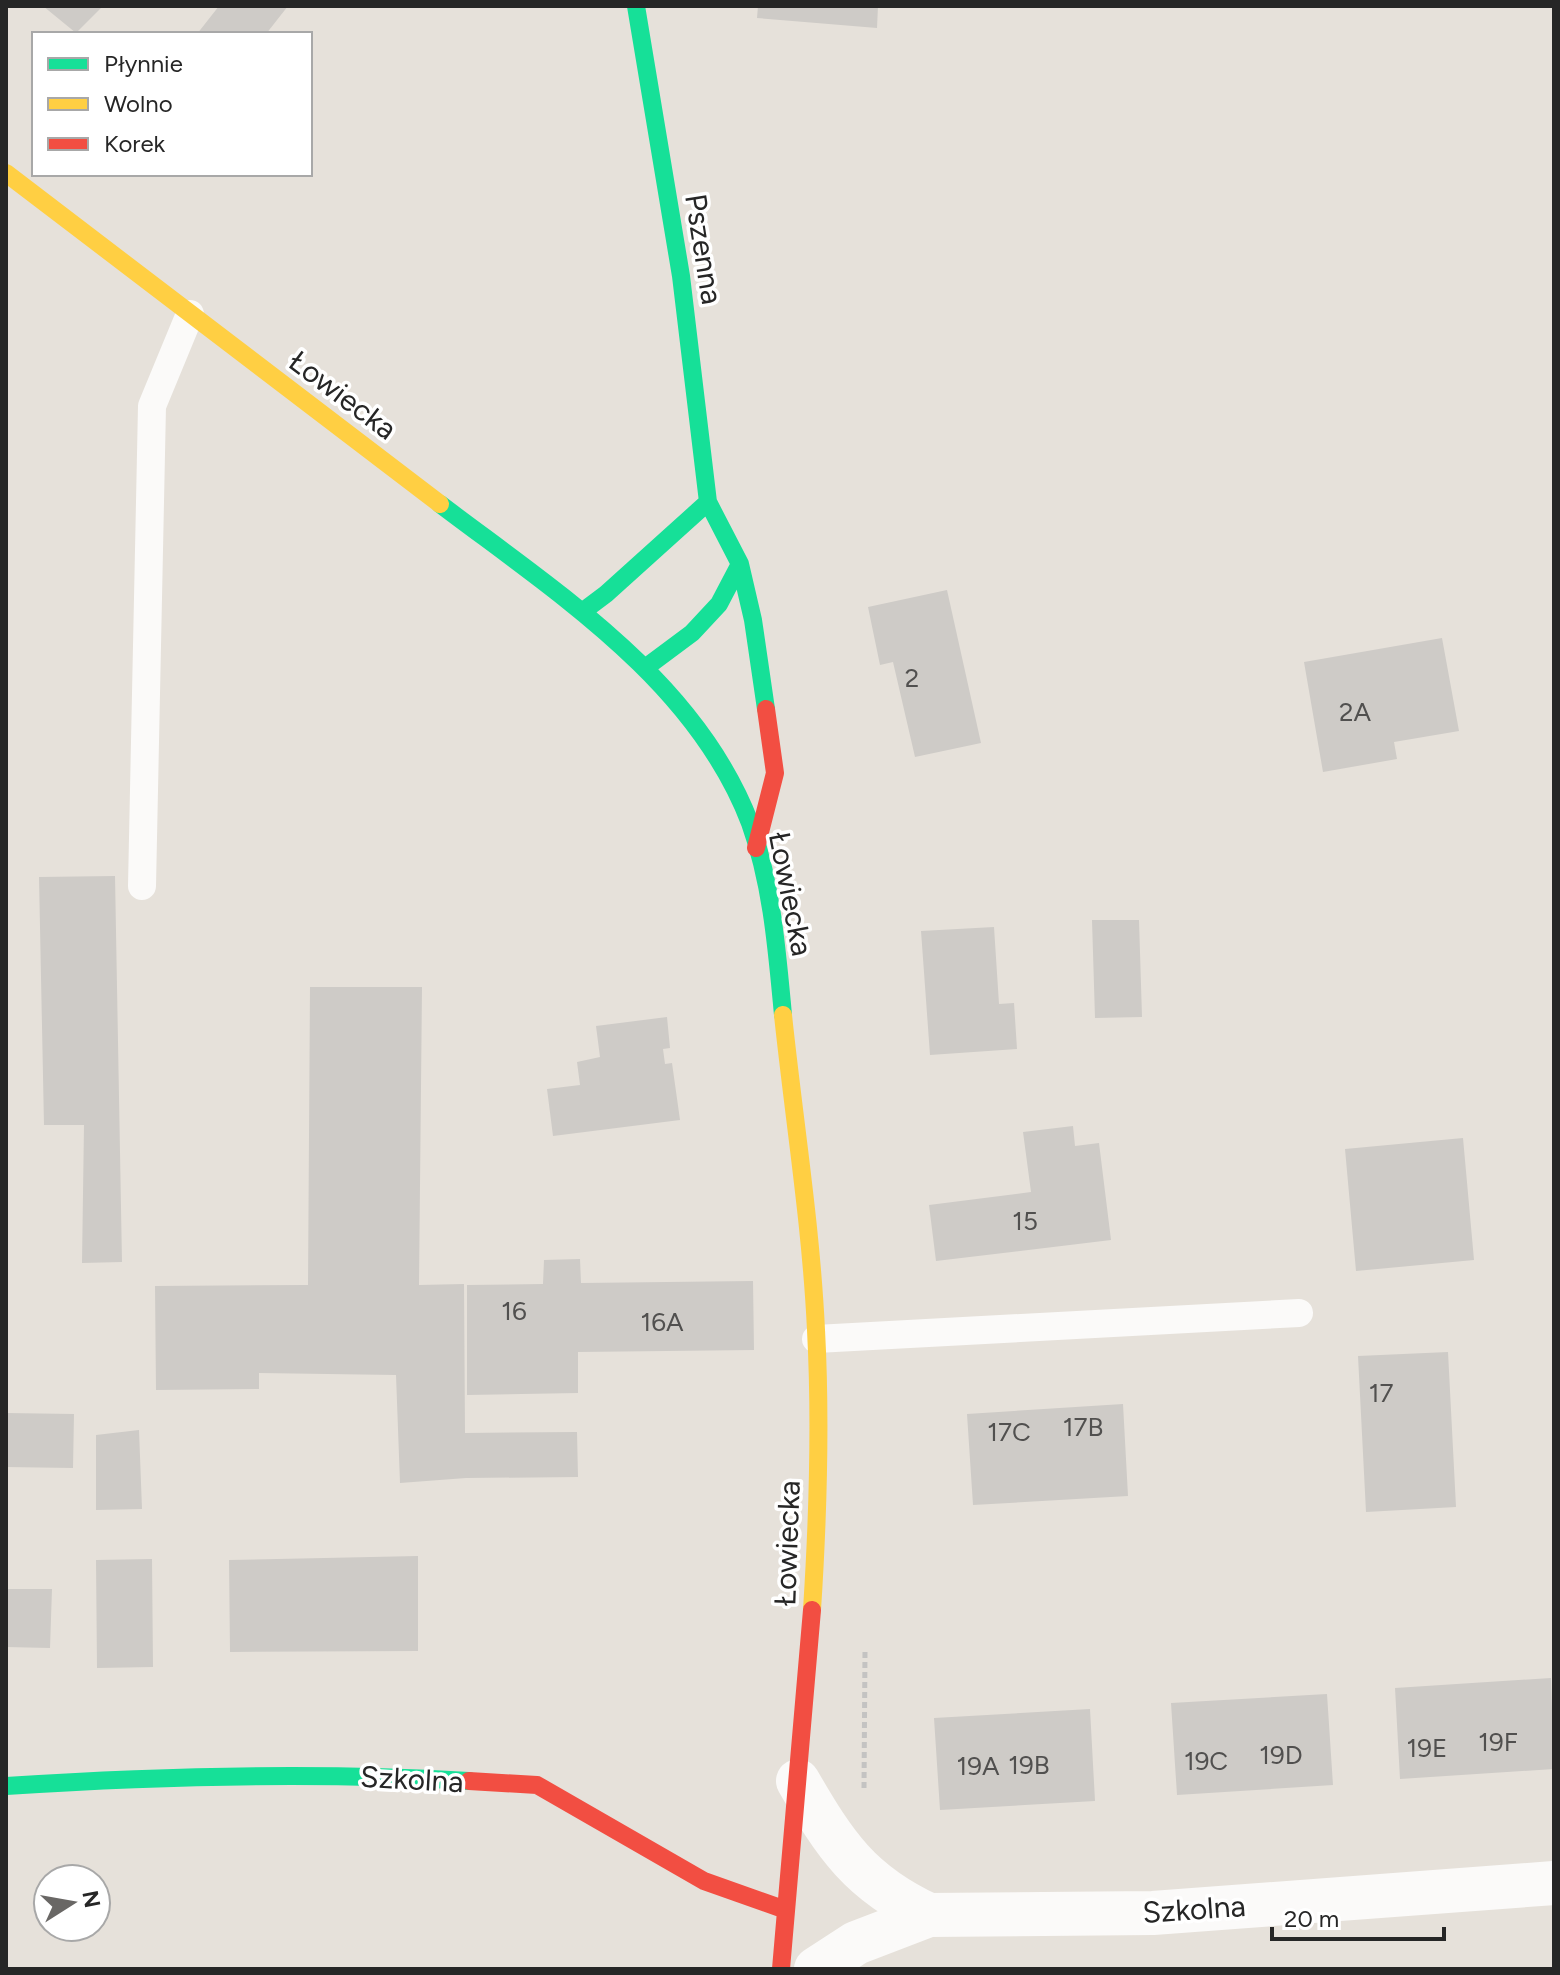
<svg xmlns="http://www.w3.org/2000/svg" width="1560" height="1975" font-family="Figtree,sans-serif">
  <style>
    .building { fill: #cecbc7 }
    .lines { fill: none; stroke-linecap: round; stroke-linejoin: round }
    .path { stroke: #c4c3c2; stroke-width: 5; stroke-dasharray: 6 4; stroke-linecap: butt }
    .lane { stroke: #fbfaf9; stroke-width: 28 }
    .street { stroke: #fbfaf9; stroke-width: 44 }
    .fast { stroke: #16e098; stroke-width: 18 }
    .slow { stroke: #ffcf43; stroke-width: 18 }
    .jam { stroke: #f24e42; stroke-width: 18 }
    .labels { text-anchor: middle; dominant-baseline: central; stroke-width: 7; stroke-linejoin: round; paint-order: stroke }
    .number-label { font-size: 26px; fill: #51504f }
    .street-label { font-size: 30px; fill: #262626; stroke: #fff }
  </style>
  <rect width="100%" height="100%" fill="#e6e1da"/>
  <path class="building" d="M 43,6 L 103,6 L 76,33 Z
    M 219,6 L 288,6 L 266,34 L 197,34 Z
    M 758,6 L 878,6 L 877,28 L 757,18 Z
    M 947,590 L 981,743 L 915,757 L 893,662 L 880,665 L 868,607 Z
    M 1442,638 L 1459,731 L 1394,742 L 1397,759 L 1323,772 L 1304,662 Z
    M 115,876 L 122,1262 L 82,1263 L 84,1125 L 44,1125 L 39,877 Z
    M 1092,920 L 1139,920 L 1142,1017 L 1095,1018 Z
    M 994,927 L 999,1004 L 1014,1003 L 1017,1049 L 930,1055 L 921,931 Z
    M 310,987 L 422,987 L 419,1285 L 464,1284 L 465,1433 L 577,1432 L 578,1477 L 466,1478 L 400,1483 L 396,1375 L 259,1373 L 259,1389 L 156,1390 L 155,1286 L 308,1285 Z
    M 667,1017 L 670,1048 L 663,1049 L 665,1064 L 672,1063 L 680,1120 L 553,1136 L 547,1089 L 580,1085 L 577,1062 L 600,1057 L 596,1026 Z
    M 1073,1126 L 1075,1146 L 1099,1143 L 1111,1240 L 936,1261 L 929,1205 L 1031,1192 L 1023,1132 Z
    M 1463,1138 L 1474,1260 L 1356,1271 L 1345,1149 Z
    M 580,1259 L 581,1283 L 753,1281 L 754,1350 L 578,1352 L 578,1393 L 467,1395 L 467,1285 L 543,1284 L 544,1260 Z
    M 1448,1352 L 1456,1507 L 1366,1512 L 1358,1356 Z
    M 1123,1404 L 1128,1496 L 973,1505 L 967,1414 Z
    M 6,1413 L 74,1414 L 73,1468 L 6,1467 Z
    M 139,1430 L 142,1509 L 96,1510 L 96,1435 Z
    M 418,1556 L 418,1651 L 230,1652 L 229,1560 Z
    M 152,1559 L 153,1667 L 97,1668 L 96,1560 Z
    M 6,1589 L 52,1589 L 50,1648 L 6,1647 Z
    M 1551,1678 L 1554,1769 L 1400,1779 L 1395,1688 Z
    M 1327,1694 L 1333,1785 L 1177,1795 L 1171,1703 Z
    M 1090,1709 L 1095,1801 L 940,1810 L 934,1718 Z"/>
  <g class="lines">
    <path class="path" d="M 864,1788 L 865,1650"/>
    <path class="lane" d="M 142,886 L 152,406 L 190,314
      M 816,1339 L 1299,1313"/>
    <path class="street" d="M 798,1781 C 835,1845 860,1883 929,1915 L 856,1943 L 816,1969
      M 929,1915 L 1153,1913 L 1554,1883"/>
    <path class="fast" d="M 636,6 L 681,276 L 708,502 L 740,564 L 753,620 L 766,709
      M 440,504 C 556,592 696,681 750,823 C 772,884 777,951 783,1015
      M 582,612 L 606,594 L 708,502
      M 645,668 L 692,633 L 719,604 L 740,564
      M 6,1786 C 160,1776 315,1772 469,1781"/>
    <path class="slow" d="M 6,173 L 440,504
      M 783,1015 C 794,1120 811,1224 816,1330 C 821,1423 818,1517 812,1610"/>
    <path class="jam" d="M 756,848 L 775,773 L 766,709
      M 469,1781 L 537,1785 L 704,1881 L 786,1910
      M 781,1969 L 812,1610"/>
  </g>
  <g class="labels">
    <g class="number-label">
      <text x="912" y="678">2</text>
      <text x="1355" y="712">2A</text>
      <text x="1025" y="1221">15</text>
      <text x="514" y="1311">16</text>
      <text x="662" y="1322">16A</text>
      <text x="1381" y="1393">17</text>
      <text x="1083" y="1427">17B</text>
      <text x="1009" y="1432">17C</text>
      <text x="1498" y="1742">19F</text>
      <text x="1427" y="1748">19E</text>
      <text x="1281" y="1755">19D</text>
      <text x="1206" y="1761">19C</text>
      <text x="1029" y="1765">19B</text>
      <text x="978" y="1766">19A</text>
    </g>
    <g class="street-label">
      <text transform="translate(704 249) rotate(81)">Pszenna</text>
      <text transform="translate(343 395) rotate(37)">Łowiecka</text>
      <text transform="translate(791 894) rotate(79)">Łowiecka</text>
      <text transform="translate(787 1543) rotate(-88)">Łowiecka</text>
      <text transform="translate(412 1779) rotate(3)">Szkolna</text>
      <text transform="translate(1194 1909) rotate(-4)">Szkolna</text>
    </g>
  </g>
  <rect width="1560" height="1975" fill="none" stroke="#262626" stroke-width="16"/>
  <rect x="32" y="32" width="280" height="144" fill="#ffffff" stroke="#a8a8a8" stroke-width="2"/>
  <rect x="48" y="58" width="40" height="12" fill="#16e098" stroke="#a8a8a8" stroke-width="2"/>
  <text x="104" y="72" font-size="24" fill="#262626">Płynnie</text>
  <rect x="48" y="98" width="40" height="12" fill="#ffcf43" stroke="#a8a8a8" stroke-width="2"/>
  <text x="104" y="112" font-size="24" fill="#262626">Wolno</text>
  <rect x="48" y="138" width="40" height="12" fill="#f24e42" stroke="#a8a8a8" stroke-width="2"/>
  <text x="104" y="152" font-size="24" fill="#262626">Korek</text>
  <g transform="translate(72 1903) rotate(79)"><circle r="38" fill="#ffffff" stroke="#a8a8a8" stroke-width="2"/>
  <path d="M0-6L14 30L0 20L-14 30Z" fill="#696765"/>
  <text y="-12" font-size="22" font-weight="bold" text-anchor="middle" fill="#262626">N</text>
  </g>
  <path d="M1272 1927v12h172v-12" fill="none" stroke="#262626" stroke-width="4"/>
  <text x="1284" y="1927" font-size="24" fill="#262626" stroke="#ffffff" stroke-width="6" paint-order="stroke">20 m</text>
</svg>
